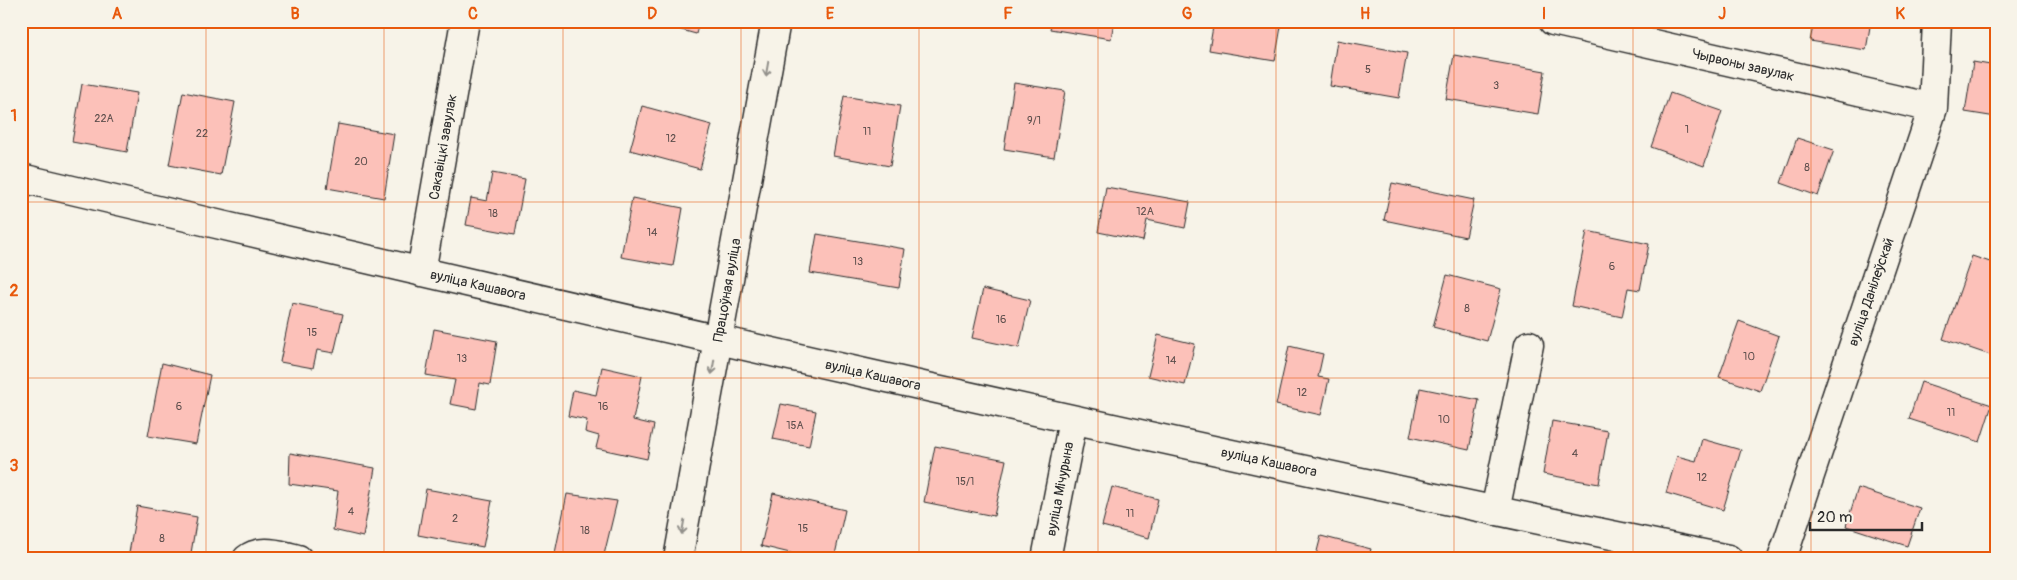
<svg xmlns="http://www.w3.org/2000/svg" width="2017" height="580" font-family="Pangolin,sans-serif">
  <style>
    .building { fill: #fcc1b9; stroke: #2b2b2b }
    .lines { fill: none; stroke-linecap: round; stroke-linejoin: round }
    .minor-casing { stroke: #2b2b2b; stroke-width: 31 }
    .major-casing { stroke: #2b2b2b; stroke-width: 31 }
    .minor { stroke: #f7f3e8; stroke-width: 28 }
    .major { stroke: #f7f3e8; stroke-width: 28 }
    .oneway { stroke: #918f8a }
    .grid { fill: none; stroke: #e8590c; stroke-width: 1; stroke-opacity: 0.55 }
    .labels { text-anchor: middle; dominant-baseline: central; stroke-width: 4; stroke-linejoin: round; paint-order: stroke }
    .number-label { font-size: 11px; fill: #5f504e }
    .street-label { font-size: 14px; fill: #2b2b2b; stroke: #f7f3e8 }
    .neatline { fill: none; stroke: #e8590c; stroke-width: 2 }
    .grid-label { font-size: 16px; text-anchor: middle; font-weight: bold; fill: #e8590c }
  </style>
  <rect width="100%" height="100%" fill="#f7f3e8"/>
  <filter id="ink" filterUnits="userSpaceOnUse"><feTurbulence type="fractalNoise" baseFrequency=".02" numOctaves="2"/><feDisplacementMap in="SourceGraphic" scale="10" xChannelSelector="R" yChannelSelector="G"/><feConvolveMatrix kernelMatrix="1 2 1 2 8 2 1 2 1" color-interpolation-filters="sRGB"/></filter>
  <g filter="url(#ink)">
    <path class="building" d="M 403,21 L 428,21 L 427,26 Z
      M 649,21 L 699,21 L 696,34 Z
      M 1052,21 L 1114,21 L 1111,39 L 1050,29 Z
      M 1214,21 L 1282,21 L 1275,61 L 1209,50 Z
      M 1814,21 L 1871,21 L 1866,50 L 1810,41 Z
      M 1337,40 L 1407,53 L 1399,98 L 1330,86 Z
      M 1454,55 L 1545,71 L 1538,114 L 1446,99 Z
      M 1973,62 L 1996,66 L 1996,117 L 1965,112 Z
      M 1014,83 L 1065,91 L 1054,157 L 1004,149 Z
      M 82,84 L 137,93 L 127,152 L 72,142 Z
      M 183,92 L 235,102 L 221,175 L 169,165 Z
      M 1670,93 L 1722,111 L 1704,166 L 1651,147 Z
      M 844,96 L 900,106 L 890,166 L 833,156 Z
      M 642,106 L 712,125 L 700,169 L 630,150 Z
      M 338,124 L 394,134 L 384,198 L 327,188 Z
      M 1797,138 L 1834,150 L 1818,196 L 1781,183 Z
      M 492,173 L 525,179 L 515,234 L 466,225 L 471,198 L 487,201 Z
      M 1392,183 L 1474,200 L 1466,237 L 1384,220 Z
      M 1106,187 L 1190,202 L 1185,228 L 1147,220 L 1143,241 L 1098,232 Z
      M 632,198 L 683,208 L 673,266 L 621,257 Z
      M 1587,231 L 1649,244 L 1640,290 L 1628,288 L 1622,317 L 1572,306 Z
      M 817,234 L 905,249 L 899,288 L 810,273 Z
      M 1972,256 L 1996,264 L 1996,357 L 1943,339 Z
      M 1447,275 L 1501,289 L 1487,341 L 1433,327 Z
      M 983,289 L 1030,300 L 1019,348 L 972,338 Z
      M 292,303 L 343,314 L 334,353 L 317,350 L 313,368 L 280,362 Z
      M 1739,321 L 1779,336 L 1760,391 L 1719,377 Z
      M 434,329 L 497,341 L 490,385 L 480,383 L 476,409 L 450,404 L 455,380 L 426,375 Z
      M 1158,335 L 1195,344 L 1185,385 L 1148,376 Z
      M 1289,346 L 1323,354 L 1318,377 L 1329,379 L 1321,415 L 1276,405 Z
      M 162,363 L 210,375 L 196,444 L 148,436 Z
      M 602,367 L 642,376 L 633,420 L 654,425 L 647,459 L 596,448 L 599,436 L 585,432 L 587,420 L 568,416 L 573,390 L 596,395 Z
      M 1921,382 L 1992,405 L 1980,442 L 1909,419 Z
      M 1420,388 L 1479,400 L 1469,450 L 1410,437 Z
      M 781,404 L 816,411 L 809,446 L 773,439 Z
      M 1552,421 L 1608,431 L 1599,484 L 1543,474 Z
      M 1702,439 L 1741,450 L 1723,510 L 1666,493 L 1677,456 L 1696,461 Z
      M 935,446 L 1006,460 L 994,516 L 924,502 Z
      M 290,453 L 375,468 L 363,537 L 333,530 L 338,491 L 289,484 Z
      M 1112,487 L 1158,499 L 1149,538 L 1102,526 Z
      M 1858,488 L 1920,508 L 1907,546 L 1846,526 Z
      M 426,489 L 492,501 L 483,547 L 418,535 Z
      M 773,493 L 845,510 L 834,559 L 815,559 L 761,546 Z
      M 567,494 L 617,501 L 603,559 L 554,558 Z
      M 137,506 L 197,517 L 190,559 L 128,559 Z
      M 1321,536 L 1371,549 L 1368,559 L 1315,559 Z"/>
    <g class="lines">
      <g class="minor-casing">
        <path id="minor" d="M 1553,21 L 1933,108
          M 21,178 C 589,312 1157,442 1728,559
          M 421,272 L 465,21
          M 1495,511 L 1529,345
          M 247,559 C 260,548 283,555 298,559
          M 1046,559 L 1073,420
          M 1782,559 L 1933,108 L 1937,21"/>
      </g>
      <g class="major-casing">
        <path id="major" d="M 678,559 L 776,21"/>
      </g>
      <use href="#minor" class="minor"/>
      <use href="#major" class="major"/>
    </g>
    <defs><path id="oneway-shaft" d="M-6 0H5M1.5-3L5.5 0L1.5 3" fill="none" stroke-width="1.6" stroke-linecap="round" stroke-linejoin="round" transform="scale(1.25)"/></defs>
    <g class="oneway">
      <use href="#oneway-shaft" transform="translate(767 69) rotate(100)"/>
      <use href="#oneway-shaft" transform="translate(713 367) rotate(100)"/>
      <use href="#oneway-shaft" transform="translate(683 527) rotate(100)"/>
    </g>
  </g>
  <path class="grid" d="M 206,21 L 206,559M 384,21 L 384,559M 563,21 L 563,559M 741,21 L 741,559M 919,21 L 919,559M 1098,21 L 1098,559M 1276,21 L 1276,559M 1454,21 L 1454,559M 1633,21 L 1633,559M 1811,21 L 1811,559M 21,202 L 1996,202M 21,378 L 1996,378"/>
  <g class="labels">
    <g class="number-label">
      <text x="1368" y="69">5</text>
      <text x="1496" y="85">3</text>
      <text x="104" y="118">22А</text>
      <text x="1034" y="120">9/1</text>
      <text x="1687" y="129">1</text>
      <text x="867" y="131">11</text>
      <text x="202" y="133">22</text>
      <text x="671" y="138">12</text>
      <text x="361" y="161">20</text>
      <text x="1807" y="167">8</text>
      <text x="1145" y="211">12А</text>
      <text x="493" y="213">18</text>
      <text x="652" y="232">14</text>
      <text x="858" y="261">13</text>
      <text x="1612" y="266">6</text>
      <text x="1467" y="308">8</text>
      <text x="1001" y="319">16</text>
      <text x="312" y="332">15</text>
      <text x="1749" y="356">10</text>
      <text x="462" y="358">13</text>
      <text x="1171" y="360">14</text>
      <text x="1302" y="392">12</text>
      <text x="179" y="406">6</text>
      <text x="603" y="406">16</text>
      <text x="1951" y="412">11</text>
      <text x="1444" y="419">10</text>
      <text x="795" y="425">15А</text>
      <text x="1575" y="453">4</text>
      <text x="1702" y="477">12</text>
      <text x="965" y="481">15/1</text>
      <text x="351" y="511">4</text>
      <text x="1130" y="513">11</text>
      <text x="455" y="518">2</text>
      <text x="803" y="528">15</text>
      <text x="585" y="530">18</text>
      <text x="162" y="538">8</text>
    </g>
    <g class="street-label">
      <text transform="translate(1743 65) rotate(13)">Чырвоны завулак</text>
      <text transform="translate(443 147) rotate(-80)">Сакавіцкі завулак</text>
      <text transform="translate(478 285) rotate(13)">вуліца Кашавога</text>
      <text transform="translate(727 290) rotate(-80)">Працоўная вуліца</text>
      <text transform="translate(1871 292) rotate(-71)">вуліца Данілеўскай</text>
      <text transform="translate(873 375) rotate(13)">вуліца Кашавога</text>
      <text transform="translate(1269 462) rotate(12)">вуліца Кашавога</text>
      <text transform="translate(1060 489) rotate(-79)">вуліца Мічурына</text>
    </g>
  </g>
  <rect width="2017" height="580" fill="none" stroke="#f7f3e8" stroke-width="55"/>
  <path d="M1810 522v8h112v-8" fill="none" stroke="#2b2b2b" stroke-width="2.5"/>
  <text x="1817" y="522" font-size="15" fill="#2b2b2b" stroke="#f7f3e8" stroke-width="4" paint-order="stroke">20 m</text>
  <rect x="28" y="28" width="1962" height="524" class="neatline"/>
  <g class="grid-label">
    <text x="117" y="19">A</text>
    <text x="295" y="19">B</text>
    <text x="473" y="19">C</text>
    <text x="652" y="19">D</text>
    <text x="830" y="19">E</text>
    <text x="1008" y="19">F</text>
    <text x="1187" y="19">G</text>
    <text x="1365" y="19">H</text>
    <text x="1544" y="19">I</text>
    <text x="1722" y="19">J</text>
    <text x="1900" y="19">K</text>
    <text x="14" y="121">1</text>
    <text x="14" y="296">2</text>
    <text x="14" y="471">3</text>
  </g>
</svg>
